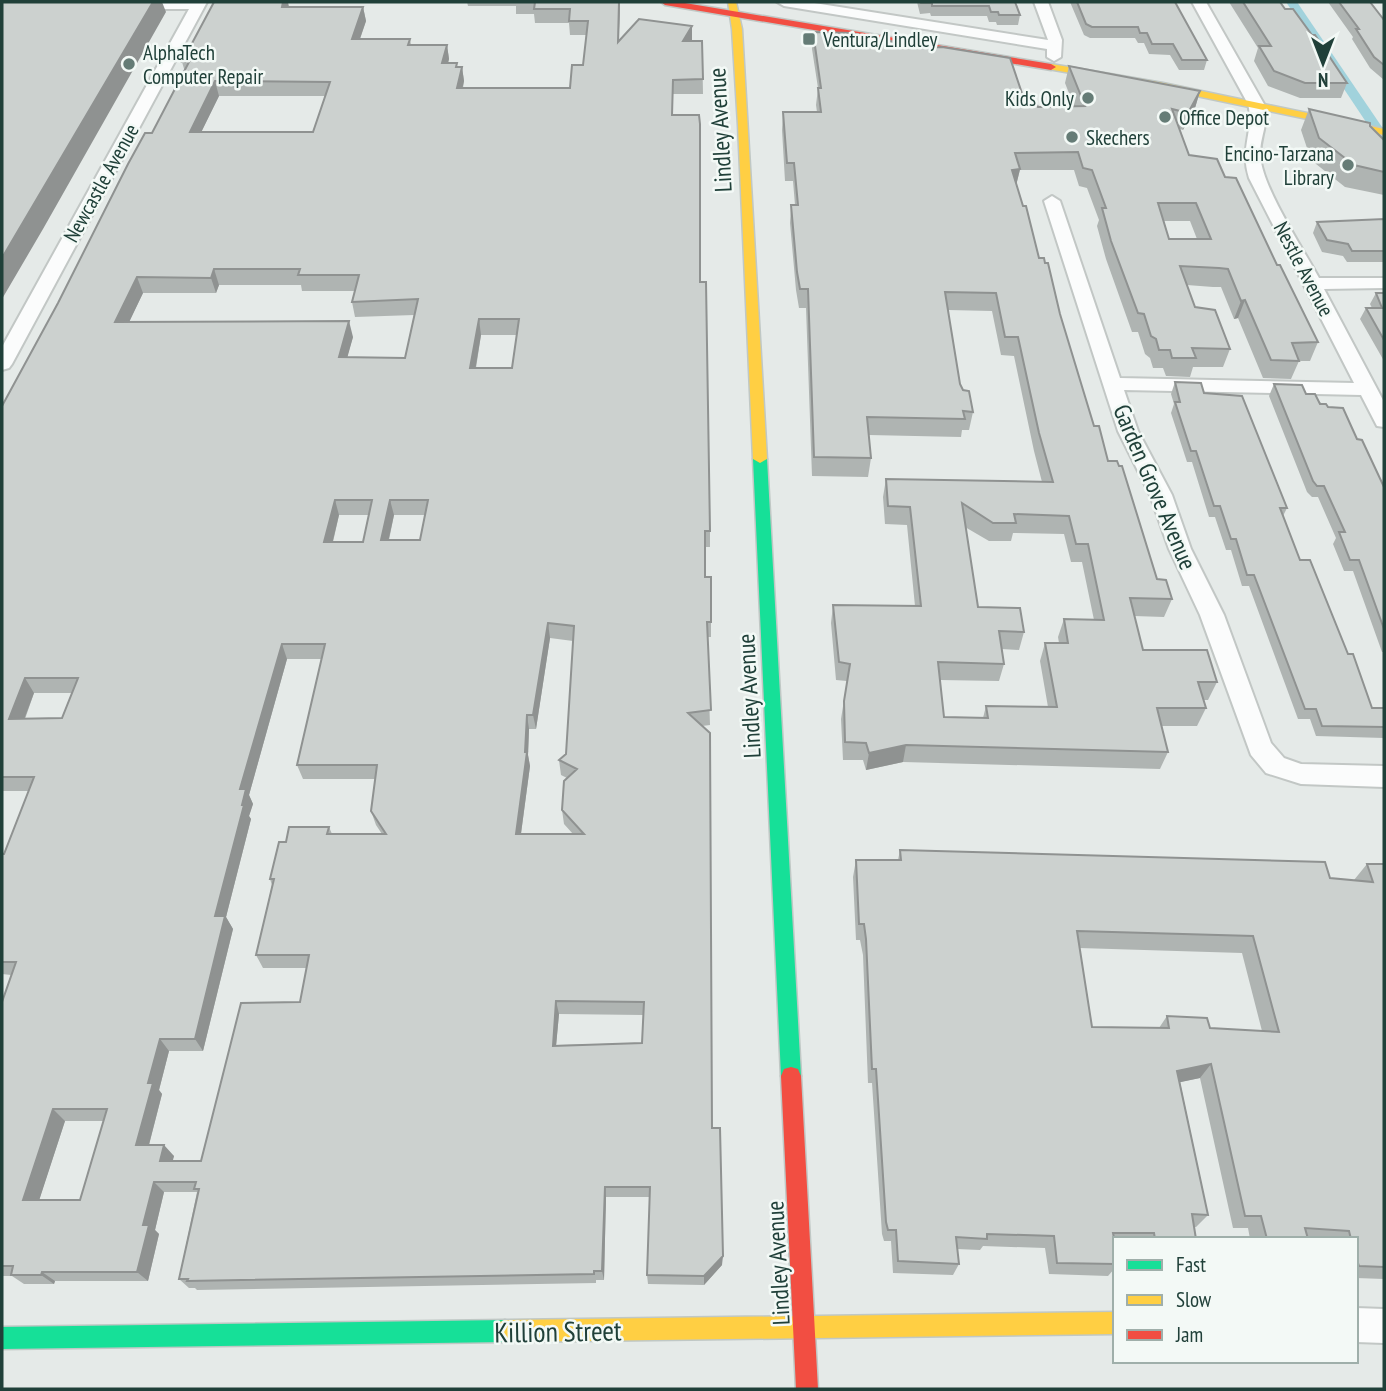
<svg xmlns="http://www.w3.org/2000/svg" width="1386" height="1391" font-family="'PT Sans Narrow',sans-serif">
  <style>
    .water { fill: #a1d2dc }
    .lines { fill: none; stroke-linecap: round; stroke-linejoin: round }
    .street-casing { stroke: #c2c7c5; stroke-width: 4 }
    .fast-casing { stroke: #c0c8c5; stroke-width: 3 }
    .slow-casing { stroke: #c0c8c5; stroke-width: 3 }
    .jam-casing { stroke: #c0c8c5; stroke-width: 3 }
    .street { fill: #fbfcfc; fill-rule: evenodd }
    .fast { fill: #16e098; fill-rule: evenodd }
    .slow { fill: #ffcf43; fill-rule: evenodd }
    .jam { fill: #f24e42; fill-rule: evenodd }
    .wall { fill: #afb4b2; fill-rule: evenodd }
    .shaded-wall { fill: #8f9291 }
    .building { fill: #ccd1cf; stroke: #8f9291; stroke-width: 2; fill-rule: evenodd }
    .poi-dot { fill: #657c76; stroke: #f3f9f6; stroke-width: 2.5 }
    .labels { text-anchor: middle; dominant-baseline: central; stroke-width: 5; stroke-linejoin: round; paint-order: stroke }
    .far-poi-label { font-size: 21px; fill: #204039; stroke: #f3f9f6; text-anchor: start }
    .far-street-label { font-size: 21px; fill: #204039; stroke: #f3f9f6 }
    .street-label { font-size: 24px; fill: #204039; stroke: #f3f9f6 }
    .near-street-label { font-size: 28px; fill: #204039; stroke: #f3f9f6 }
  </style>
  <rect width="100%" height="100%" fill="#e5eae8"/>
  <path class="water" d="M 1286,2 L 1297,2 L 1384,130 L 1384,149 Z"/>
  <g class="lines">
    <g class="street-casing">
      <path id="street" d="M 127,2 L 207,2 L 12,364 L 9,368 L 2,370 L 2,347 L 189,9 L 132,9 L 127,8 Z
        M 777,2 L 808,2 L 1048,40 L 1034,2 L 1048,2 L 1062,40 L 1061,57 L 1054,61 L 1047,57 L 1047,49 L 784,6 Z
        M 1192,2 L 1206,2 L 1264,104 C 1270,128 1257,138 1261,162 C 1266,192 1303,249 1319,278 L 1384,278 L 1384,288 L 1324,289 L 1384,402 L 1384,427 L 1377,426 L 1361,395 L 1124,390 L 1138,431 L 1172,495 L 1191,549 L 1224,615 L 1271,743 L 1284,758 L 1301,764 L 1384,766 L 1384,787 L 1301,784 L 1266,773 L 1251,755 L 1200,615 L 1169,549 L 1150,495 L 1118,431 L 1044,201 L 1052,196 L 1060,201 L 1120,378 L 1354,383 L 1249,178 C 1239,147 1255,130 1248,104 Z
        M 1356,1308 L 1384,1309 L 1384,1343 L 1356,1342 Z"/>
    </g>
    <g class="fast-casing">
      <path id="fast" d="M 760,455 L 767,459 L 801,1076 L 798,1083 L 791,1085 L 784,1083 L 781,1076 L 753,459 Z
        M 505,1320 L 513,1323 L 516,1331 L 513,1339 L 505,1342 L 2,1349 L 2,1327 Z"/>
    </g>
    <g class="slow-casing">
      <path id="slow" d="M 728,2 L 736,2 L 742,29 L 767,459 L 760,463 L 753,459 L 738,125 L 732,29 Z
        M 1051,64 L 1163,83 L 1384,129 L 1384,135 L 1163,89 L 1048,69 L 1046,67 Z
        M 1115,1312 L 1115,1334 L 505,1342 L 497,1339 L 494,1331 L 497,1323 L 505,1320 Z"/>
    </g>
    <g class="jam-casing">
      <path id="jam" d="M 661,2 L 679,2 L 1051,64 L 1056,67 L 1051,70 L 665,5 Z
        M 791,1067 L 798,1069 L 801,1076 L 818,1389 L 796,1389 L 781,1076 L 784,1069 Z"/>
    </g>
    <use href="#street" class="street"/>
    <use href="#fast" class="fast"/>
    <use href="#slow" class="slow"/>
    <use href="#jam" class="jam"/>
  </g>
  <path class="wall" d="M 467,2 L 620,2 L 619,41 L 702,41 L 703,94 L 673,94 L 673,115 L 700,282 L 710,531 L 710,547 L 705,547 L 705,577 L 711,577 L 711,637 L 707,637 L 710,725 L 702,726 L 712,1128 L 722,1265 L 704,1285 L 648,1284 L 647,1275 L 650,1197 L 606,1197 L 604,1280 L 596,1280 L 596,1283 L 197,1290 L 195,1288 L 189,1288 L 179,1279 L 197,1192 L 164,1192 L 155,1230 L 159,1234 L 148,1281 L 55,1281 L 54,1284 L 24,1284 L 12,1276 L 2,1276 L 2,1002 L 11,975 L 2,974 L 2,854 L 4,854 L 29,791 L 3,791 L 2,795 L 2,406 L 152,133 L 185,72 L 182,62 L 289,7 L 363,7 L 366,21 L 360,39 L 410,39 L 411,45 L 447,45 L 449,59 L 448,63 L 457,67 L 462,67 L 464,81 L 463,88 L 570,88 L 583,65 L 586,35 L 570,35 L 569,23 L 535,23 L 534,14 L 516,14 L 516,6 L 468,6 ZM 219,96 L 325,96 L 313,132 L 201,132 ZM 219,285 L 301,285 L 302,291 L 355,291 L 352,302 L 355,317 L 414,315 L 405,358 L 347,357 L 353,337 L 129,322 L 143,293 L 216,293 ZM 481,335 L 517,335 L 512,368 L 476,368 ZM 339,515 L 369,515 L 363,542 L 333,542 ZM 394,515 L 425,515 L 420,540 L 389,540 ZM 550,638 L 573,641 L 566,754 L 559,760 L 561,775 L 567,778 L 562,810 L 564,824 L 573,834 L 521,834 L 530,766 L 528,755 L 529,729 L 536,729 ZM 287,659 L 322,659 L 297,765 L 303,779 L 375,779 L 371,811 L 376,825 L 382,834 L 332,834 L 329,827 L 286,842 L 270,879 L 272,885 L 256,955 L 263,968 L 307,968 L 300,1002 L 201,1161 L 172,1161 L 174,1156 L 149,1145 L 162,1094 L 159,1090 L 169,1051 L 203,1051 L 233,929 L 226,917 L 251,819 L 249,816 L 253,804 L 249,795 ZM 34,693 L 72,693 L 62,718 L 25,719 ZM 559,1014 L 643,1015 L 642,1043 L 556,1045 ZM 65,1121 L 104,1121 L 80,1200 L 39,1200 Z
    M 917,2 L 1015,2 L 1020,15 L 1018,25 L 997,25 L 996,22 L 989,22 L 987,16 L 931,16 L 930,13 L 920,14 Z
    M 1070,2 L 1175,2 L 1207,60 L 1204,70 L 1179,70 L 1170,55 L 1149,54 L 1144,43 L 1138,43 L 1135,38 L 1090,38 L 1084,35 Z
    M 1229,2 L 1280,2 L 1285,9 L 1312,35 L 1347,83 L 1341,98 L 1300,98 L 1268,86 L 1254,61 L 1258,48 Z
    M 1328,2 L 1370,2 L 1384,20 L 1384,80 L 1370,68 L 1352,39 L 1353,37 Z
    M 813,32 L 1038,107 L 1074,106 L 1065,83 L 1069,66 L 1200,91 L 1195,108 L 1183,130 L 1180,129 L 1189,155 L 1225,177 L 1277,265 L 1318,342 L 1310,361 L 1299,361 L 1291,379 L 1263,378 L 1238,318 L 1234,319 L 1221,287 L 1213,287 L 1187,285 L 1195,307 L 1230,349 L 1223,367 L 1193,367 L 1190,377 L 1166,376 L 1163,368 L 1153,368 L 1150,358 L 1145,354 L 1138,332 L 1132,332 L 1106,259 L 1097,226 L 1099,220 L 1087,188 L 1079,186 L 1074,170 L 1020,170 L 1016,185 L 1039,258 L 1060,314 L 1094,426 L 1157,579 L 1172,599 L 1164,617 L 1134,616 L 1143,650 L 1217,682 L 1208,700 L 1204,700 L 1206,708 L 1197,726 L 1162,726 L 1168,752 L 1160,769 L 903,762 L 866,770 L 863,760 L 843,760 L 841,719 L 847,681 L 836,680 L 831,623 L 833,605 L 915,606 L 907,525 L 885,524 L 883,497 L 886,479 L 1042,482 L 1034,451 L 1014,356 L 1001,355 L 992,311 L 948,310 L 960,384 L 973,412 L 969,430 L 962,430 L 961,437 L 869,435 L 871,458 L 868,477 L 812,476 L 806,308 L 799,308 L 796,290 L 790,223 L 791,205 L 795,205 L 793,181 L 785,181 L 782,130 L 783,112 L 817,112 L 816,105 L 818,88 L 812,49 ZM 1164,221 L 1190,221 L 1197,239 L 1169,239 ZM 965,527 L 989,541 L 1011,541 L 1013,533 L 1064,534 L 1071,562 L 1082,562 L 1094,620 L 1064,619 L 1058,637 L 1059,643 L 1045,643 L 1040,661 L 1048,707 L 986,706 L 983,718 L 944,717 L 940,680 L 999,681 L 1004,664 L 1002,649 L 1019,650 L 1024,632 L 978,607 Z
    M 1309,109 L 1370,126 L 1384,140 L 1384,195 L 1345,187 L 1311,160 L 1301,130 Z
    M 1384,219 L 1384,262 L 1347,262 L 1343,256 L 1322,252 L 1313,233 L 1317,222 Z
    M 1376,293 L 1384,293 L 1384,361 L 1360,319 L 1366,308 L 1372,308 L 1370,304 Z
    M 1175,382 L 1204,393 L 1287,508 L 1283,516 L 1300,560 L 1348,654 L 1372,708 L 1384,708 L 1384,738 L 1316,736 L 1310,719 L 1298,719 L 1249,586 L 1242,586 L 1231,550 L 1226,550 L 1215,517 L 1209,517 L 1192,462 L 1187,462 L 1171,413 L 1174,404 L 1171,394 Z
    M 1274,384 L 1306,394 L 1328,407 L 1357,439 L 1384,487 L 1384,652 L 1382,652 L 1353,571 L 1344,571 L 1333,544 L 1336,538 L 1318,497 L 1312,497 L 1307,492 L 1269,396 Z
    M 900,850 L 1354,880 L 1367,864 L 1384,864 L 1384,1279 L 1356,1278 L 1356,1239 L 1250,1239 L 1248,1228 L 1233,1228 L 1200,1078 L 1180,1082 L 1208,1215 L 1196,1227 L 1194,1227 L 1196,1239 L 1115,1239 L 1115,1268 L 1108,1276 L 1049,1274 L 1045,1248 L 983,1246 L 980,1250 L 957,1249 L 959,1264 L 953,1275 L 893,1273 L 891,1241 L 884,1241 L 882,1234 L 872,1083 L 868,1083 L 863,955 L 860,940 L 856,940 L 853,877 L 856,860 L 898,860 ZM 1079,948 L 1242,953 L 1262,1031 L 1210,1028 L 1167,1016 L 1159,1028 L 1092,1027 Z"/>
  <path class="shaded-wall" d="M 153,2 L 162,2 L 166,12 L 43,229 L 2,299 L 2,258 Z
    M 283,2 L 288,2 L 289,7 L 282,7 Z
    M 619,2 L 620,2 L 618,57 L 618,42 Z
    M 363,7 L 366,21 L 355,53 L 352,39 Z
    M 692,26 L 692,40 L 683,41 Z
    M 447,45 L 449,59 L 444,78 L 442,63 Z
    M 462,67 L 464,81 L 459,103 L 457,88 Z
    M 215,81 L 219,96 L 194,147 L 190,132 Z
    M 1200,91 L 1195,108 L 1183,130 L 1188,113 Z
    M 1020,169 L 1016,186 L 1012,170 Z
    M 214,269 L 219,285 L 216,293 L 211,278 Z
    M 137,277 L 143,293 L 122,337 L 115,322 Z
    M 1245,300 L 1238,318 L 1234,319 L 1241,301 Z
    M 479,319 L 481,335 L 473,383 L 470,368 Z
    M 349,321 L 353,337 L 343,373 L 339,357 Z
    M 335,500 L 339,515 L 329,557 L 324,542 Z
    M 390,500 L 394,515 L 385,556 L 381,540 Z
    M 548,623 L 550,638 L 536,729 L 533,715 Z
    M 282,644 L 287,659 L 249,795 L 253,804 L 249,816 L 251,819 L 226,917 L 233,929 L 203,1051 L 195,1039 L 215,916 L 242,805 L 240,789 Z
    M 25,678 L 34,693 L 19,733 L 9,719 Z
    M 527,715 L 529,729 L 528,755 L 530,766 L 519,848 L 516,834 L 525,752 Z
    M 906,745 L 903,762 L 866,770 L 869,753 Z
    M 556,1001 L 559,1014 L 555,1058 L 553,1046 Z
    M 160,1039 L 169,1051 L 159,1090 L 162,1094 L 146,1156 L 136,1145 L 148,1083 Z
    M 1211,1064 L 1200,1078 L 1167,1085 L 1177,1071 Z
    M 53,1109 L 65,1121 L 36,1210 L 23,1200 Z
    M 164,1145 L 174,1156 L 170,1172 L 160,1161 Z
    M 154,1182 L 164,1192 L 155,1230 L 159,1234 L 148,1281 L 137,1272 L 143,1225 Z
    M 605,1187 L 606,1197 L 604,1280 L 602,1271 Z
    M 723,1256 L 722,1265 L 704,1285 L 704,1276 Z
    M 42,1272 L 55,1281 L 54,1284 L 41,1275 Z"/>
  <path class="building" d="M 2,2 L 153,2 L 2,258 Z
    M 214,2 L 283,2 L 282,7 L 363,7 L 352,39 L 410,39 L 408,45 L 447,45 L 442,63 L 457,63 L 456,67 L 462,67 L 457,88 L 570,88 L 572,65 L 583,65 L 588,21 L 569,21 L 570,9 L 534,9 L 535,2 L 619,2 L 618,42 L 639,19 L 692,26 L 683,41 L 702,41 L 703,79 L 673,80 L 672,115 L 699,115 L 700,124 L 700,282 L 706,282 L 710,531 L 705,531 L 705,577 L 711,577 L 711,622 L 707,622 L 711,710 L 688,713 L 710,733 L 712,1128 L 720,1128 L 723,1256 L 704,1276 L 647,1275 L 650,1187 L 605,1187 L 602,1271 L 594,1271 L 594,1274 L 187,1281 L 188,1279 L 179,1279 L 199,1189 L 194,1189 L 196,1182 L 154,1182 L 143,1225 L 149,1225 L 137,1272 L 42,1272 L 41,1275 L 11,1275 L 13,1266 L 2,1266 L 2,1002 L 16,962 L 2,962 L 2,854 L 4,854 L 34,777 L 2,777 L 2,406 L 58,303 L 128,164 L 145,133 L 152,133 L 189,62 L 182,62 ZM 215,81 L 330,82 L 313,132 L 190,132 ZM 214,269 L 300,269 L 298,275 L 359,275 L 352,302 L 418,299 L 405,358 L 339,357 L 349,321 L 115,322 L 137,277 L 211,278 ZM 479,319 L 519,319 L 512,368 L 470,368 ZM 335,500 L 372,500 L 363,542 L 324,542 ZM 390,500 L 428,500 L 420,540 L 381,540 ZM 548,623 L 574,626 L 566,754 L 559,760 L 577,769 L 564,781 L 562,810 L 584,834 L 516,834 L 527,752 L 525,752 L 527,715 L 533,715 ZM 282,644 L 325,644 L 297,765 L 377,765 L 371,811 L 386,834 L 327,834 L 329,827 L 289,827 L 286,842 L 279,842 L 270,879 L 274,879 L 256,955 L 309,955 L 300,1002 L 241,1003 L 201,1161 L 160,1161 L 164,1145 L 136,1145 L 153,1083 L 148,1083 L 160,1039 L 195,1039 L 225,916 L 215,916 L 244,805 L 242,805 L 246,789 L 240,789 ZM 25,678 L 78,678 L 62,718 L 9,719 ZM 556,1001 L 644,1002 L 642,1043 L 553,1046 ZM 53,1109 L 107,1109 L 80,1200 L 23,1200 Z
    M 920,2 L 1015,2 L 1020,15 L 999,15 L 998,12 L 991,12 L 989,6 L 932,6 L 932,3 L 921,3 Z
    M 1077,2 L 1175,2 L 1207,60 L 1182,60 L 1173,44 L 1152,44 L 1147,33 L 1140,33 L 1138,27 L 1092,27 L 1086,24 Z
    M 1243,2 L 1280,2 L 1285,9 L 1293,9 L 1312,35 L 1315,35 L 1347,83 L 1305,83 L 1274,71 L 1259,46 L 1271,46 Z
    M 1339,2 L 1370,2 L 1384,20 L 1384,65 L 1374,57 L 1356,29 L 1359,29 Z
    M 813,32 L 852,33 L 924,48 L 942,47 L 1010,58 L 1025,102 L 1036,102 L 1038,107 L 1085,106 L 1069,66 L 1200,91 L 1188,113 L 1172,109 L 1189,155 L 1217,159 L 1225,177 L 1236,178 L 1277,265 L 1280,265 L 1318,342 L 1292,343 L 1299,361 L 1271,360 L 1245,300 L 1241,301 L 1228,269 L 1219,268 L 1180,266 L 1195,307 L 1215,310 L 1230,349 L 1192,348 L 1196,358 L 1172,358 L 1170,350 L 1159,350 L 1156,339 L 1151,336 L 1144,314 L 1138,313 L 1111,241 L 1102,208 L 1106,208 L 1092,170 L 1083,168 L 1078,152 L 1015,153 L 1020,169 L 1012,170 L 1023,206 L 1026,206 L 1039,258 L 1044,258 L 1045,263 L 1048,263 L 1060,314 L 1094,426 L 1099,426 L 1108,461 L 1117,461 L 1119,466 L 1122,466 L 1157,579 L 1166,580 L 1172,599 L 1130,598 L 1143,650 L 1207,650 L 1217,682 L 1198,682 L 1206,708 L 1157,708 L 1168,752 L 906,745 L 869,753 L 866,743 L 845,742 L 844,701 L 850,664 L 839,662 L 833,605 L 921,606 L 910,507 L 888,506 L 886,479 L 1053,482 L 1039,433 L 1018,337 L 1005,337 L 996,293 L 945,292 L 960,384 L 963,390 L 969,391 L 973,412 L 963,411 L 965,419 L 867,417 L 871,458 L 814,457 L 808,289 L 800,289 L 797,272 L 791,205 L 798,205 L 794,163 L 787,163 L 783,112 L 821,112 L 818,88 L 821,88 ZM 1158,203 L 1196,203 L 1211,239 L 1169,239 ZM 962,503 L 993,523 L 1016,523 L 1014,514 L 1069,516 L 1076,544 L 1088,544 L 1104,620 L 1064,619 L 1068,643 L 1045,643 L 1057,707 L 986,706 L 988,718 L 944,717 L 938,662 L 1004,664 L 999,631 L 1024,632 L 1020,608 L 978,607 Z
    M 1309,109 L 1370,123 L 1370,126 L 1384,140 L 1384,172 L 1354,165 L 1319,138 Z
    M 1384,219 L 1384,251 L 1352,251 L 1348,244 L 1327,240 L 1317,222 Z
    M 1376,293 L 1384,293 L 1384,340 L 1366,308 L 1382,308 Z
    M 1175,382 L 1201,383 L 1204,393 L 1242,396 L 1287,508 L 1280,508 L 1300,560 L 1310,560 L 1348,654 L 1353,654 L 1372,708 L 1384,708 L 1384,727 L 1322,726 L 1316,709 L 1305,709 L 1254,575 L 1247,575 L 1236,539 L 1231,539 L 1220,506 L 1214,506 L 1196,451 L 1191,451 L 1175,402 L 1180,402 Z
    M 1274,384 L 1302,385 L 1306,394 L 1315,394 L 1320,404 L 1326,404 L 1328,407 L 1343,408 L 1357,439 L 1362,440 L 1384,487 L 1384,629 L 1359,560 L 1350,560 L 1339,532 L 1345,532 L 1324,486 L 1317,486 L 1313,481 Z
    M 900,850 L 1325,862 L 1330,878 L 1373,882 L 1367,864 L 1384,864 L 1384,1267 L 1359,1266 L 1356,1257 L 1356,1239 L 1351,1239 L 1349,1231 L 1305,1228 L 1308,1239 L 1267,1239 L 1261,1216 L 1245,1216 L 1211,1064 L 1177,1071 L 1208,1215 L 1192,1214 L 1196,1239 L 1155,1239 L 1154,1233 L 1113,1233 L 1115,1243 L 1115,1264 L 1057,1263 L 1054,1236 L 987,1234 L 987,1239 L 956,1237 L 959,1264 L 898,1261 L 896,1230 L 888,1230 L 886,1222 L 876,1069 L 872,1069 L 866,939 L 864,924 L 859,924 L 856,860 L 901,860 ZM 1077,931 L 1253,936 L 1279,1032 L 1210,1028 L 1207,1018 L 1167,1016 L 1169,1028 L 1092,1027 Z"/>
  <g class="poi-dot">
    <rect x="802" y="32" width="14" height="14" rx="3.5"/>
    <circle cx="129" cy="64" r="7"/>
    <circle cx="1088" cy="98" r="7"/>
    <circle cx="1165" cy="117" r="7"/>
    <circle cx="1072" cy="137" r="7"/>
    <circle cx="1348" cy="165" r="7"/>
  </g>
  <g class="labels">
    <g class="far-poi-label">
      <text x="823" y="39">Ventura/Lindley</text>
      <text x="143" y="52">AlphaTech<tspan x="143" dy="24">Computer Repair</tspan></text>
      <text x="1074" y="98" text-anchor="end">Kids Only</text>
      <text x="1179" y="117">Office Depot</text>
      <text x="1086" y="137">Skechers</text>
      <text x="1334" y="153" text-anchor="end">Encino-Tarzana<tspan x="1334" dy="24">Library</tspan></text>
    </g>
    <g class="far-street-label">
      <text transform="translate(101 183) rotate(-61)">Newcastle Avenue</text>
      <text transform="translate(1304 269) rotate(62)">Nestle Avenue</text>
    </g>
    <g class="street-label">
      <text transform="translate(720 130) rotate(-93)">Lindley Avenue</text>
      <text transform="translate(1155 487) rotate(67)">Garden Grove Avenue</text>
      <text transform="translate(749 696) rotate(-93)">Lindley Avenue</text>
      <text transform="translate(778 1263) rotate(-93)">Lindley Avenue</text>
    </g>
    <g class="near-street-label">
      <text transform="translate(558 1331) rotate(-1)">Killion Street</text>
    </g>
  </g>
  <rect width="1386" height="1391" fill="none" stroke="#204039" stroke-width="7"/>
  <rect x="1113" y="1237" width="245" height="126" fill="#f3f9f6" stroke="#9fafaa" stroke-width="2"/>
  <rect x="1127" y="1260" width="35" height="10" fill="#16e098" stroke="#9fafaa" stroke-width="2"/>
  <text x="1176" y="1272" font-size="21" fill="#204039">Fast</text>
  <rect x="1127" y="1295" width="35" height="10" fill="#ffcf43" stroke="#9fafaa" stroke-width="2"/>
  <text x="1176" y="1307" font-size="21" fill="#204039">Slow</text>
  <rect x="1127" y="1330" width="35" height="10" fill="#f24e42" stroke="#9fafaa" stroke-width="2"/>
  <text x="1176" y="1342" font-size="21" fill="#204039">Jam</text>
  <g transform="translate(1323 63) rotate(180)" stroke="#f3f9f6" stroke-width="5" paint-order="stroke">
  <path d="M0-5L12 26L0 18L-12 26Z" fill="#204039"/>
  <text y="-10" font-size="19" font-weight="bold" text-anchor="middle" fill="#204039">N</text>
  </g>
</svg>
